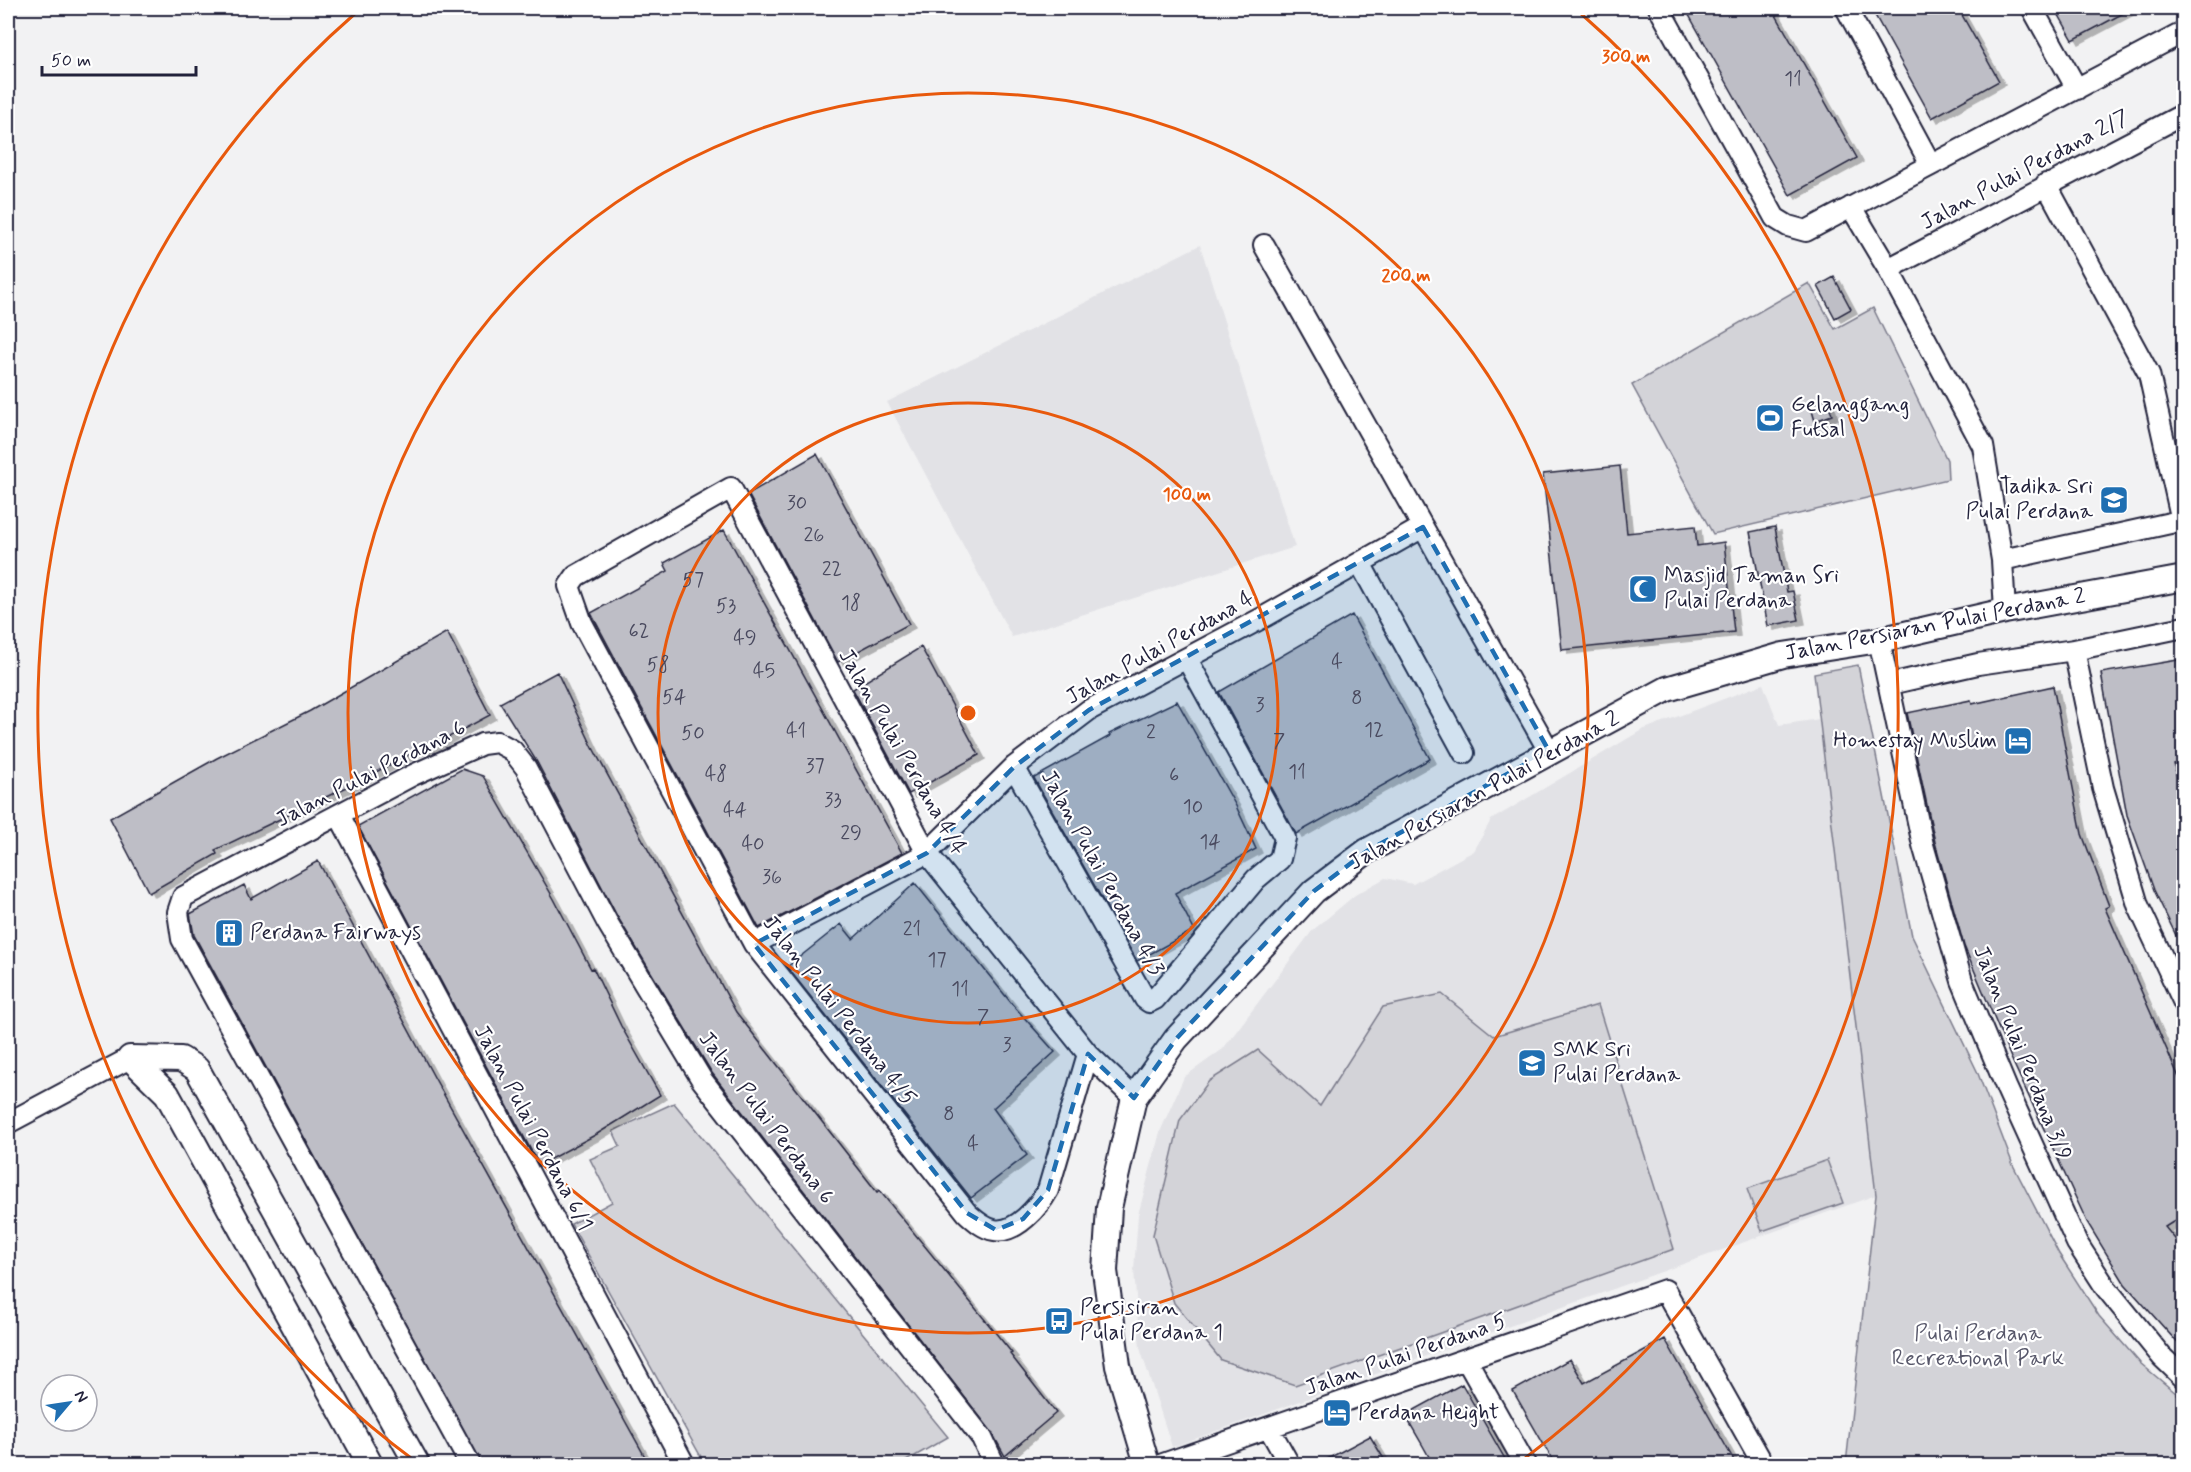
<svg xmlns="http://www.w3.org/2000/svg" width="2191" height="1472" font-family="Mynerve,sans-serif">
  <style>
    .built { fill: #e2e2e6 }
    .green { fill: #d3d3d8; stroke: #7a7a8a; stroke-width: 1.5 }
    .building { fill: #bebec6; stroke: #22223b; stroke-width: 1.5; filter: url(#shadow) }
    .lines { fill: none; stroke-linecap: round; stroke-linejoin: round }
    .minor-casing { stroke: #22223b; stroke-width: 24 }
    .tertiary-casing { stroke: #22223b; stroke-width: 28 }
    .minor { stroke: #fff; stroke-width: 20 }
    .tertiary { stroke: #fff; stroke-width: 24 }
    .marked { fill: #1f6fb2; fill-opacity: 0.2; stroke: #1f6fb2; stroke-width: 4.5; stroke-dasharray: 12 8; stroke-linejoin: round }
    .ring { fill: none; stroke: #e8590c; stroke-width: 3 }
    .labels { text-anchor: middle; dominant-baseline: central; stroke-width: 4.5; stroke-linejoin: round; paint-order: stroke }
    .number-label { font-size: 20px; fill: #49495e }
    .street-label { font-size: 22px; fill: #22223b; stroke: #fff }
    .poi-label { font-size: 22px; fill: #22223b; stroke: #fff; text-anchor: start }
    .park-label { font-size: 22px; fill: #57576a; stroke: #fff }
    .centre { fill: #e8590c; stroke: #fff; stroke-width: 3 }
    .ring-label { font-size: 18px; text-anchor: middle; font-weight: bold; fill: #e8590c; stroke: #fff; stroke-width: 4.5; stroke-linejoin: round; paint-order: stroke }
  </style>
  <defs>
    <filter id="shadow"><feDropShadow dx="6" dy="4" stdDeviation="0" flood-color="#0004"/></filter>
  </defs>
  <rect width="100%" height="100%" fill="#f2f2f3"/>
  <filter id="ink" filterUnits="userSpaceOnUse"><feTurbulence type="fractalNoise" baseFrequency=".0167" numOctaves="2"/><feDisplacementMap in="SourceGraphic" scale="12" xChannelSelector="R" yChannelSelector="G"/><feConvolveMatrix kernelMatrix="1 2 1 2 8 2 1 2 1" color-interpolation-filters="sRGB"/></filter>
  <g filter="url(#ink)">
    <path class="built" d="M 1200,245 L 1295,547 L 1012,637 L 887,402 Z
      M 1763,684 L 1779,725 L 1820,719 L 1876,1195 L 1172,1447 L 1140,1348 L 1134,1270 L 1138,1215 L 1160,1132 L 1184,1077 L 1223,1049 L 1312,931 L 1355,895 L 1385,878 L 1413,884 L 1474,851 L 1491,820 L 1642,730 Z"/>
    <path class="green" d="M 1809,283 L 1835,329 L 1873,308 L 1947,460 L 1948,479 L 1713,534 L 1632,385 Z
      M 1858,665 L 1912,936 L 1977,1071 L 2013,1165 L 2059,1254 L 2099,1316 L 2140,1363 L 2183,1399 L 2183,1464 L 1846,1464 L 1876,1195 L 1814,673 Z
      M 1442,994 L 1494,1036 L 1598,1005 L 1674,1249 L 1295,1385 L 1221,1360 L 1174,1303 L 1153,1235 L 1180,1120 L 1209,1081 L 1258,1050 L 1320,1106 L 1383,1007 Z
      M 674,1103 L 948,1437 L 901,1464 L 705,1464 L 571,1224 L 612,1202 L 590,1159 L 620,1146 L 613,1131 Z
      M 1827,1160 L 1843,1203 L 1762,1231 L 1747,1189 Z"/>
    <path class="building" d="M 1685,8 L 1772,8 L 1857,158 L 1790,195 Z
      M 1871,8 L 1958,8 L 1999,81 L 1932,118 Z
      M 2055,8 L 2133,8 L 2073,40 Z
      M 1834,277 L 1851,309 L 1835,318 L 1818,286 Z
      M 1827,398 L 1832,415 L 1815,421 L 1810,404 Z
      M 817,454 L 909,624 L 838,662 L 748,494 Z
      M 1620,466 L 1627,533 L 1695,526 L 1697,546 L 1724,542 L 1734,632 L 1562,650 L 1543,474 Z
      M 1775,527 L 1787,592 L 1793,591 L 1799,620 L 1768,626 L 1750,532 Z
      M 724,530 L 902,853 L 759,928 L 591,613 L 668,571 L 664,563 Z
      M 1352,615 L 1430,759 L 1296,834 L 1219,692 Z
      M 447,632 L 490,715 L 423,751 L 422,748 L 349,786 L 215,850 L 217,854 L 149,893 L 110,818 L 217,758 L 310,711 Z
      M 921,647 L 979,755 L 909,794 L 853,689 Z
      M 2184,659 L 2184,763 L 2174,764 L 2184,809 L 2184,952 L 2154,890 L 2127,815 L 2101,673 Z
      M 557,672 L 593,748 L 736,1012 L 877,1192 L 879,1190 L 1012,1353 L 1010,1354 L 1056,1413 L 1005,1456 L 991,1431 L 712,1073 L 617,916 L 537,762 L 500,703 Z
      M 2053,686 L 2082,834 L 2109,906 L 2105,908 L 2184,1089 L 2184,1215 L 2165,1227 L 2184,1250 L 2184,1350 L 2125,1284 L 2087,1222 L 2011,1058 L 1964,946 L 1935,842 L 1907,713 L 1971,700 L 1972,704 Z
      M 1177,701 L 1236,806 L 1256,849 L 1175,893 L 1194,930 L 1137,961 L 1034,778 L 1110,736 L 1109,734 Z
      M 462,769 L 483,776 L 554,899 L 591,969 L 593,968 L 621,1026 L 660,1095 L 597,1134 L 539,1165 L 358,826 Z
      M 318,861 L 434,1077 L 649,1464 L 482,1464 L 194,935 L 190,914 L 244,885 L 251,899 Z
      M 915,883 L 1012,1004 L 1055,1052 L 993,1108 L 1027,1155 L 971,1198 L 787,967 L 841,924 L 853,939 Z
      M 1665,1339 L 1736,1464 L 1555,1464 L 1513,1391 L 1570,1359 L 1584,1383 Z
      M 1462,1384 L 1497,1445 L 1508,1464 L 1433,1464 L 1423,1446 L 1405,1415 Z
      M 1370,1436 L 1387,1464 L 1318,1464 Z"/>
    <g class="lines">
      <g class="minor-casing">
        <path id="minor" d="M 1659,8 L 1775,218 L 1788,226 L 1806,231 L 2184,32
          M 1846,8 L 1931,165
          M 2032,8 L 2077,89
          M 2046,184 L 2149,374 L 2182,521
          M 1851,207 L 1888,269 L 1983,446 L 2002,560 L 2005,611
          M 1264,245 L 1549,751
          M 1888,269 L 2184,114
          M 2002,560 L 2184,520
          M 1360,563 L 1464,753
          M 1879,640 L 1923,845 L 1962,981 L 2007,1089 L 2077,1243 L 2106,1288 L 2162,1357 L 2184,1378
          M 2074,650 L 2103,788 L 2138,905 L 2184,1003
          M 1890,684 L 1978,664 L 2074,650 L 2184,627
          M 1014,767 L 1145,999 L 1149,1002 L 1155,999 L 1256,879 L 1280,859 L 1285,838 L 1187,659
          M 339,815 L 684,1464
          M 754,944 L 927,853 L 1014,767 L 1089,710 L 1264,617 L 1423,527
          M 1088,1054 L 1048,1190 C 1039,1206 1016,1234 994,1230 C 983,1228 975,1220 967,1213 L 754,944 L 582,623 L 569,586 L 576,576 L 731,488 L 927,853 L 1088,1054 L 1134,1098
          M 8,1123 L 130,1058
          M 1466,1359 L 1525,1464
          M 1269,1428 L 1289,1464
          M 470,1464 L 182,939 L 178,912 L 183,897 L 413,775 L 482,744 L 497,742 L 512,750 L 526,768 L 607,922 L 702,1080 L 982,1438 L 994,1464
          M 1163,1464 L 1665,1290 L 1763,1464"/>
      </g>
      <g class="tertiary-casing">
        <path id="tertiary" d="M 130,1058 L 181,1059 L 197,1069 L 417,1464
          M 130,1058 L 167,1094 L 370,1464
          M 1147,1464 L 1118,1366 L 1105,1271 L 1109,1208 L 1134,1098 L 1176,1039 L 1314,891 L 1367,851 L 1667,689 L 1783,655 L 1879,640 L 2005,611 L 2184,578"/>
      </g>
      <use href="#minor" class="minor"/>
      <use href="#tertiary" class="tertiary"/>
    </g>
  </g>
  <path class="marked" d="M 1423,527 L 1549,751 L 1367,851 L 1314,891 L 1176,1039 L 1134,1098 L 1088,1054 L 1048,1190 L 1023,1219 L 996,1230 L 967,1213 L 754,944 L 927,853 L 1014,767 L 1089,710 Z"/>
  <g class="ring">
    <circle cx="968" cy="713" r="310"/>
    <circle cx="968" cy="713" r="620"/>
    <path d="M415 1461A930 930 0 0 1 358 11M1578 11A930 930 0 0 1 1521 1461"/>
  </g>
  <defs>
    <g id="stadium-square" transform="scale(1.5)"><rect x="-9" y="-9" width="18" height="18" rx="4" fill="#1f6fb2" stroke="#fff"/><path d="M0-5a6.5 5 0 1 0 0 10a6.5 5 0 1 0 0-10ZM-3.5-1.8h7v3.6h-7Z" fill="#fff"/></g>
    <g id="school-square" transform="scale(1.5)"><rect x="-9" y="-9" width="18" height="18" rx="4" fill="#1f6fb2" stroke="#fff"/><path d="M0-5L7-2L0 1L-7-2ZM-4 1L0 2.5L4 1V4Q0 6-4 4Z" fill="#fff"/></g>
    <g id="mosque-square" transform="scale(1.5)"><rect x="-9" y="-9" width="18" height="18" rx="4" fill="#1f6fb2" stroke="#fff"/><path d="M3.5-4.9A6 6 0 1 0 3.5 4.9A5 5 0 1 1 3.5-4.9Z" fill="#fff"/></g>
    <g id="hotel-square" transform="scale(1.5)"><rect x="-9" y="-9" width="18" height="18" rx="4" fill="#1f6fb2" stroke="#fff"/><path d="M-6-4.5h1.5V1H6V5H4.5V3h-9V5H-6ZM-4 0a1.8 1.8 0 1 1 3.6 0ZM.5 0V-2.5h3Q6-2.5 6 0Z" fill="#fff"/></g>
    <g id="building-square" transform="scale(1.5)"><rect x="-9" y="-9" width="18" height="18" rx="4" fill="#1f6fb2" stroke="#fff"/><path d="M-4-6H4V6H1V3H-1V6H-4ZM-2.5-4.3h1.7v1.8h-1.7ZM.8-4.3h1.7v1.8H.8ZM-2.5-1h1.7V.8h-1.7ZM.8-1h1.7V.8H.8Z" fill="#fff"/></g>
    <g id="bus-square" transform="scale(1.5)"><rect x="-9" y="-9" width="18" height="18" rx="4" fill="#1f6fb2" stroke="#fff"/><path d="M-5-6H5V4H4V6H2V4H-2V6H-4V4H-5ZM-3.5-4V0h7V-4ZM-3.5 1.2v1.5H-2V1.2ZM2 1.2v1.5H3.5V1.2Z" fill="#fff"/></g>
  </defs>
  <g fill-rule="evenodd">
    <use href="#stadium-square" x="1770" y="418"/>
    <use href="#school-square" x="2114" y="500"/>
    <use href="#mosque-square" x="1643" y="589"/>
    <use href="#hotel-square" x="2018" y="741"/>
    <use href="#building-square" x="229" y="933"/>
    <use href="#school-square" x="1532" y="1063"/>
    <use href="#bus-square" x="1059" y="1321"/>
    <use href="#hotel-square" x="1337" y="1413"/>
  </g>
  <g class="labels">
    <g class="number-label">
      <text x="1793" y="79">11</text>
      <text x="797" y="503">30</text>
      <text x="814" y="535">26</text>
      <text x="832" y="569">22</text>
      <text x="693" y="580">57</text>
      <text x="851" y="603">18</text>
      <text x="726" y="606">53</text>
      <text x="639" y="631">62</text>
      <text x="745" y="638">49</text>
      <text x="1337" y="662">4</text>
      <text x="658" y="665">58</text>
      <text x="764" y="671">45</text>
      <text x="674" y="697">54</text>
      <text x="1357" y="698">8</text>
      <text x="1260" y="705">3</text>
      <text x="1374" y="730">12</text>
      <text x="796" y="731">41</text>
      <text x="1151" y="732">2</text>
      <text x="693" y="733">50</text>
      <text x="1279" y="741">7</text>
      <text x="815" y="766">37</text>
      <text x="1297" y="772">11</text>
      <text x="716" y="774">48</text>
      <text x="1174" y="775">6</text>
      <text x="833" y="800">33</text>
      <text x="1193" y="807">10</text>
      <text x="735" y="810">44</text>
      <text x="851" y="833">29</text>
      <text x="1210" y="842">14</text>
      <text x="753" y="844">40</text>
      <text x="772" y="877">36</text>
      <text x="912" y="929">21</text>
      <text x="937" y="960">17</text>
      <text x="960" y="989">11</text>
      <text x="983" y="1017">7</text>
      <text x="1007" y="1045">3</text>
      <text x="949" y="1114">8</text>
      <text x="973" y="1144">4</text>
    </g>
    <g class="street-label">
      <text transform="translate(2025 170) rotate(-28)">Jalan Pulai Perdana 2/7</text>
      <text transform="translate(1935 625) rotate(-11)">Jalan Persiaran Pulai Perdana 2</text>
      <text transform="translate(1160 648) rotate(-29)">Jalan Pulai Perdana 4</text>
      <text transform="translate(902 752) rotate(60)">Jalan Pulai Perdana 4/4</text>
      <text transform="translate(371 774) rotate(-27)">Jalan Pulai Perdana 6</text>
      <text transform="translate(1484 791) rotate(-29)">Jalan Persiaran Pulai Perdana 2</text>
      <text transform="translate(1102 873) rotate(61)">Jalan Pulai Perdana 4/3</text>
      <text transform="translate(839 1011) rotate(52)">Jalan Pulai Perdana 4/5</text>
      <text transform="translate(2022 1053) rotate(68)">Jalan Pulai Perdana 3/9</text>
      <text transform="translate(766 1118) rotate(53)">Jalan Pulai Perdana 6</text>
      <text transform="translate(533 1128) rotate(62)">Jalan Pulai Perdana 6/1</text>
      <text transform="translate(1406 1355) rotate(-19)">Jalan Pulai Perdana 5</text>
    </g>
    <g class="poi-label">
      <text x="1791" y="405">Gelanggang<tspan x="1791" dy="25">Futsal</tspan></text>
      <text x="2093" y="487" text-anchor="end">Tadika Sri<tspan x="2093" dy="25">Pulai Perdana</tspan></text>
      <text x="1664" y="576">Masjid Taman Sri<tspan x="1664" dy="25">Pulai Perdana</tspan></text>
      <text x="1997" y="741" text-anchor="end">Homestay Muslim</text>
      <text x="250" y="933">Perdana Fairways</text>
      <text x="1553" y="1050">SMK Sri<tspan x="1553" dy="25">Pulai Perdana</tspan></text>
      <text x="1080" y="1308">Persisiran<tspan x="1080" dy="25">Pulai Perdana 1</tspan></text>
      <text x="1358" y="1413">Perdana Height</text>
    </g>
    <g class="park-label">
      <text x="1978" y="1334">Pulai Perdana<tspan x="1978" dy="25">Recreational Park</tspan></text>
    </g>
  </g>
  <circle cx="968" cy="713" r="9" class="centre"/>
  <g class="ring-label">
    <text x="1626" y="62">300 m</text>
    <text x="1406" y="281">200 m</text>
    <text x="1187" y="500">100 m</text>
  </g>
  <rect width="2191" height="1472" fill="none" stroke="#fff" stroke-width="30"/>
  <rect x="15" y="15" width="2161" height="1442" fill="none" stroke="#22223b" stroke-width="2" filter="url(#ink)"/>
  <g transform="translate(69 1403) rotate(61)"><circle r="28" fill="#ffffff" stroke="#a7a7b1" stroke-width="1.5"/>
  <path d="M0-4.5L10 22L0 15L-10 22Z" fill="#1f6fb2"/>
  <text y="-9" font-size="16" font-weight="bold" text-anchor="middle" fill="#22223b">N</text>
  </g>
  <path d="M42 66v9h154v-9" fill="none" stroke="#22223b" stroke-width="3"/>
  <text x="51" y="66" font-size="18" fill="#22223b" stroke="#ffffff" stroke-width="4.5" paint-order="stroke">50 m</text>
</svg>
